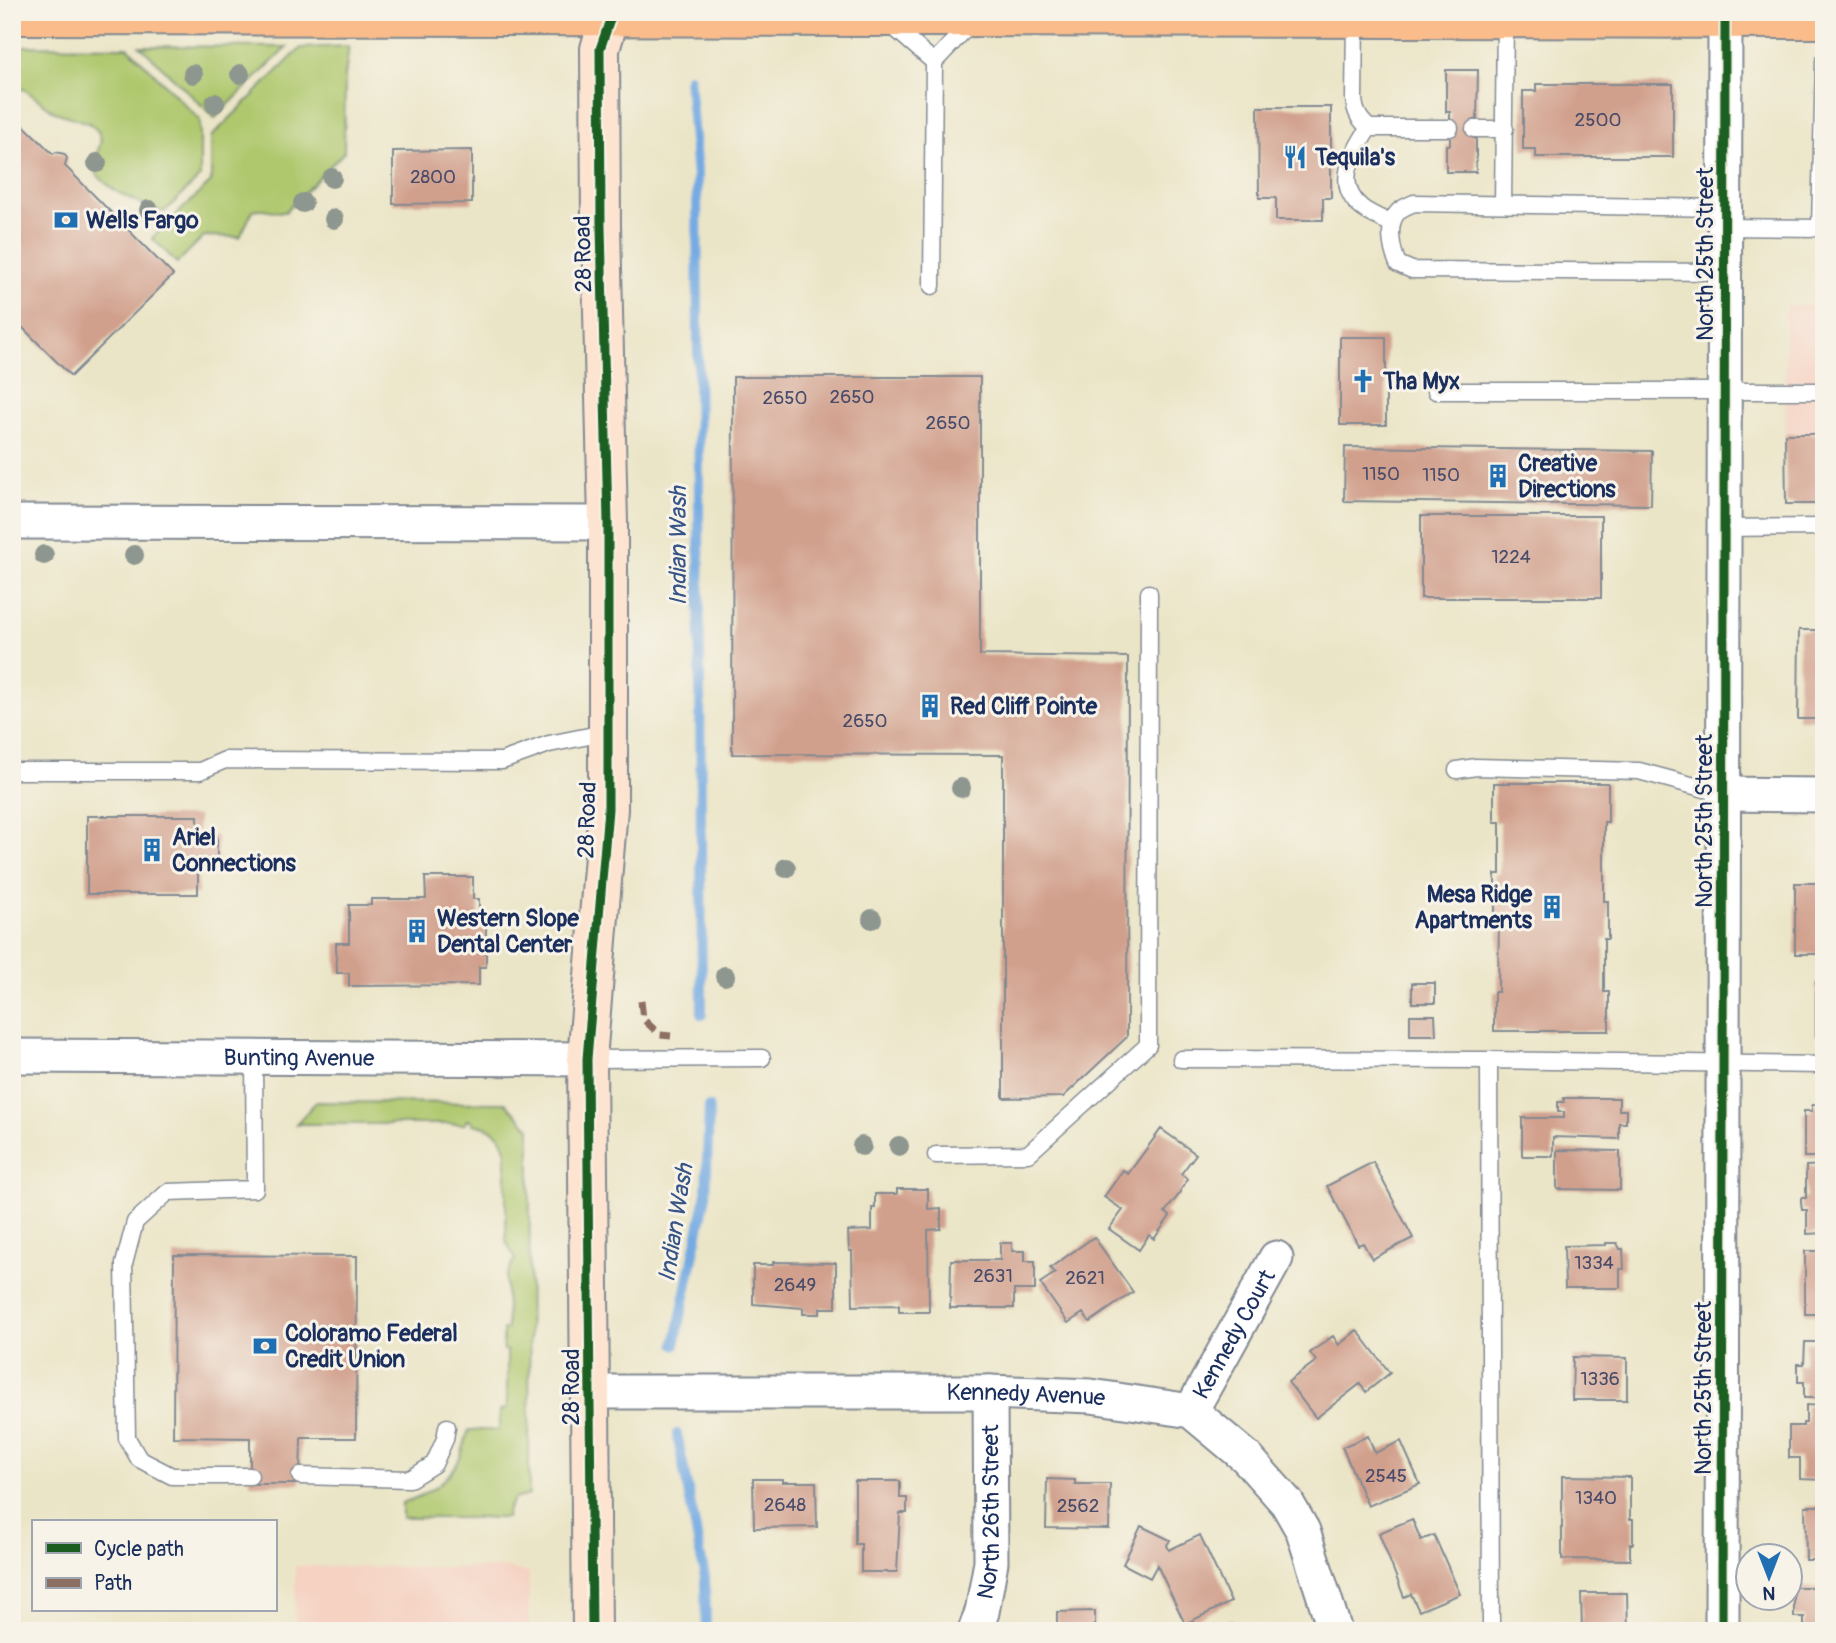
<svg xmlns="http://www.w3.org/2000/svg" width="1836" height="1643" font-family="Pangolin,sans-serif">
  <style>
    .built { fill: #f5d2c2 }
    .green { fill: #afc86d; stroke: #657c66; stroke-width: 2 }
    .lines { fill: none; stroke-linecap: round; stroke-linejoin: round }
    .stream { stroke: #74aae2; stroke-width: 10 }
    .building { fill: #d1a08d }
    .lane-casing { stroke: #838a92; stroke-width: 19 }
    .street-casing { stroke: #838a92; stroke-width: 37 }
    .secondary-casing { stroke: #838a92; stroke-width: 42 }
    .primary-casing { stroke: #838a92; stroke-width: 42 }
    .lane { stroke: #fff; stroke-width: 16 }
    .street { stroke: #fff; stroke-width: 33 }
    .secondary { stroke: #fde4d0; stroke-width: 38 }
    .primary { stroke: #f9bc8a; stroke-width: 38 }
    .quiet { stroke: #8d6e63; stroke-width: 7; stroke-dasharray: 14 7; stroke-linecap: butt }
    .cycleway-casing { stroke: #f7f3e8; stroke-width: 13 }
    .cycleway { stroke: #1b5e20; stroke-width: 9 }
    .tree { fill: #8d968f }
    .labels { text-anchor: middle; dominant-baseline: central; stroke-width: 6; stroke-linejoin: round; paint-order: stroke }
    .number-label { font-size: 19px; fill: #484b6a }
    .poi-label { font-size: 23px; font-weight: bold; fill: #1b2f5e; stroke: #f7f3e8; text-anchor: start }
    .street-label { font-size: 23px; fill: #1b2f5e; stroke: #f7f3e8 }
    .water-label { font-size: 24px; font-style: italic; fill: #365486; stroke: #f7f3e8 }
  </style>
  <rect width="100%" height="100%" fill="#f7f3e8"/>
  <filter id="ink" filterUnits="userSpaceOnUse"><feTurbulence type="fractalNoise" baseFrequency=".0143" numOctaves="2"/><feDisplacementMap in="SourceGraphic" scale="14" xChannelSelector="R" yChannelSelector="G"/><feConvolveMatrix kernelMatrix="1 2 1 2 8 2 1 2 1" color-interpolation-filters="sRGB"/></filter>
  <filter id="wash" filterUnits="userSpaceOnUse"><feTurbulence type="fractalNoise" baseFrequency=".00686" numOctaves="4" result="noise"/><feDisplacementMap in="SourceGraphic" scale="28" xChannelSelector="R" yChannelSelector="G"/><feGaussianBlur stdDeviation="1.57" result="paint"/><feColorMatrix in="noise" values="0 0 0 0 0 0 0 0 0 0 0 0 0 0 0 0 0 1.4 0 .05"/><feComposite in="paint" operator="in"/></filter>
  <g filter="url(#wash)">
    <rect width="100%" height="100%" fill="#ebe5c7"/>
    <path class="built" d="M 1785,306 L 1824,306 L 1824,504 L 1786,504 Z
      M 295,1566 L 508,1568 L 529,1573 L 529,1631 L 295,1631 Z"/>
    <path class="green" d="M 12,46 L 128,47 L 200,120 L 200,177 L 164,212 C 137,202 110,194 93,169 L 101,140 L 98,131 L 89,123 L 55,112 L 24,89 L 12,90 Z
      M 140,46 L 287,47 L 215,118 Z
      M 349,46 L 345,76 L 344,152 L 285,212 C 273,213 264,206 253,210 L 240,237 L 204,236 L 177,263 L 152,238 L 211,182 L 211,137 L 301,48 Z
      M 316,1102 L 506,1103 L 530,1128 L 529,1495 L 514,1499 L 508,1509 L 506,1518 L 402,1518 L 402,1503 C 427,1495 449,1482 460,1458 C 464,1449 465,1439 469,1430 L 499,1430 L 500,1410 L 507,1409 L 507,1351 L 503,1350 L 503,1330 L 507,1329 L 506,1277 L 515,1259 L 506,1241 L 506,1151 C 503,1133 491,1127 473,1124 L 472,1120 L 466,1120 L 466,1124 L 296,1124 Z"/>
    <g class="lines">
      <path class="stream" d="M 689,78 L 697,176 L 702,1015
        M 675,1345 L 706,1195 L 709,1107
        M 677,1434 L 705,1578 L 706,1631"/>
    </g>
    <g id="blocks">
      <path class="building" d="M 1446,70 L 1478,70 L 1477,120 L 1474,120 L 1474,138 L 1476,138 L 1476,172 L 1446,172 L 1446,145 L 1450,145 L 1450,112 L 1446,112 Z
        M 1536,84 L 1673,84 L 1673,157 L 1536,157 L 1536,149 L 1523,149 L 1523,91 L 1536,91 Z
        M 1258,107 L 1331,107 L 1331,198 L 1323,198 L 1323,220 L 1276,220 L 1276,198 L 1259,198 Z
        M 12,114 L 53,154 L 56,152 L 64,154 L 67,158 L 65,166 L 173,275 L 71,376 L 12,317 Z
        M 472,150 L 472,203 L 393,204 L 393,151 Z
        M 1340,337 L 1386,337 L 1386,425 L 1340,425 Z
        M 733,377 L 980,377 L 980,655 L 1128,657 L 1127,1037 L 1063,1097 L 1003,1098 L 1003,755 L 732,754 Z
        M 1785,434 L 1824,434 L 1824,504 L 1786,504 Z
        M 1345,447 L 1652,451 L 1651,505 L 1344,501 Z
        M 1421,516 L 1601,516 L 1601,598 L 1421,598 Z
        M 1799,630 L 1824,630 L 1824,719 L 1798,719 Z
        M 1494,783 L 1608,783 L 1608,822 L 1604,822 L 1604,901 L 1608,901 L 1608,939 L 1604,939 L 1604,992 L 1609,992 L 1609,1031 L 1494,1031 L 1494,992 L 1498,992 L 1499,914 L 1495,914 L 1495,874 L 1500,874 L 1500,822 L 1494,822 Z
        M 87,816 L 198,816 L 198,836 L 217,836 L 217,864 L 198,864 L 198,894 L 87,894 Z
        M 425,877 L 473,877 L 473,899 L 479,899 L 479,919 L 486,919 L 486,967 L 479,967 L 479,985 L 349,986 L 349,973 L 337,973 L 336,943 L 349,943 L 349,905 L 371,905 L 371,899 L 426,899 Z
        M 1795,883 L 1824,883 L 1824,954 L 1795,954 Z
        M 1816,982 L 1824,982 L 1824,1036 L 1816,1036 Z
        M 1412,983 L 1435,983 L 1435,1003 L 1412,1003 Z
        M 1410,1015 L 1435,1015 L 1436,1035 L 1410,1035 Z
        M 1564,1098 L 1619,1098 L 1619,1110 L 1626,1110 L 1626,1123 L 1619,1123 L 1619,1139 L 1553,1137 L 1553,1156 L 1522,1156 L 1522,1118 L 1564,1118 L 1564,1112 L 1558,1112 L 1558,1102 L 1564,1102 Z
        M 1812,1105 L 1824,1105 L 1824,1157 L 1804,1157 L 1804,1111 L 1812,1111 Z
        M 1161,1129 L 1196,1154 L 1181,1174 L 1188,1179 L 1180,1191 L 1181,1192 L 1165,1212 L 1170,1216 L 1154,1239 L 1149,1235 L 1139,1250 L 1109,1229 L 1123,1210 L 1104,1197 L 1123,1170 L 1128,1174 Z
        M 1557,1150 L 1620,1151 L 1620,1190 L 1557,1189 Z
        M 1373,1162 L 1413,1238 L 1372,1259 L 1363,1243 L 1358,1245 L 1327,1186 Z
        M 1824,1165 L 1824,1233 L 1807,1234 L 1807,1210 L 1802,1210 L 1801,1203 L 1801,1198 L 1806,1198 L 1806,1166 Z
        M 897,1189 L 928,1189 L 928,1209 L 941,1208 L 941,1229 L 928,1230 L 929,1312 L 899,1312 L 899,1305 L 853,1306 L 852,1251 L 849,1251 L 848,1231 L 872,1230 L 872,1208 L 875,1208 L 875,1194 L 897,1194 Z
        M 1094,1237 L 1133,1292 L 1090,1322 L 1083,1313 L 1068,1323 L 1040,1283 L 1055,1273 L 1050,1268 Z
        M 1000,1243 L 1012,1243 L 1012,1251 L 1025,1251 L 1025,1261 L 1035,1261 L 1035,1290 L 1014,1290 L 1014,1308 L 950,1308 L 951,1260 L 1000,1260 Z
        M 1606,1243 L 1617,1243 L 1620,1249 L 1623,1249 L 1624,1269 L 1620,1269 L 1620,1288 L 1565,1288 L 1564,1246 L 1606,1245 Z
        M 1805,1251 L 1824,1251 L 1824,1314 L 1805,1314 Z
        M 174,1255 L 357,1256 L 356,1438 L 301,1438 L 300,1484 L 250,1484 L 250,1438 L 173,1437 Z
        M 773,1262 L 836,1263 L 836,1308 L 820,1308 L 820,1314 L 803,1314 L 803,1308 L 753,1304 L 753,1265 L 773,1265 Z
        M 1357,1330 L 1390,1373 L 1366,1392 L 1360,1384 L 1316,1418 L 1288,1382 L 1316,1361 L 1310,1353 L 1333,1336 L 1339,1345 Z
        M 1805,1342 L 1824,1342 L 1824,1398 L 1804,1398 L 1804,1382 L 1798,1382 L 1798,1364 L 1804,1364 Z
        M 1573,1357 L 1627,1358 L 1627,1400 L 1572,1400 Z
        M 1806,1405 L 1824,1406 L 1824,1480 L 1800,1479 L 1800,1458 L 1789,1458 L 1789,1426 L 1803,1426 L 1803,1423 L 1806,1423 Z
        M 1368,1436 L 1375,1453 L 1401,1441 L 1420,1484 L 1368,1506 L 1342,1447 Z
        M 1562,1476 L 1630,1477 L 1630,1519 L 1633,1519 L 1633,1544 L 1630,1544 L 1630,1560 L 1562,1559 Z
        M 753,1479 L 783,1479 L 783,1482 L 816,1482 L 817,1527 L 754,1528 Z
        M 1047,1479 L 1075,1480 L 1075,1484 L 1110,1484 L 1109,1529 L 1046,1528 Z
        M 855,1481 L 900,1481 L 900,1498 L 907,1498 L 907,1513 L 900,1513 L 897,1572 L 861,1572 L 861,1544 L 855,1544 Z
        M 1805,1506 L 1824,1506 L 1824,1560 L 1806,1560 Z
        M 1412,1519 L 1421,1540 L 1434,1535 L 1460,1594 L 1419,1611 L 1411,1594 L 1404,1597 L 1379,1533 Z
        M 1141,1526 L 1170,1540 L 1167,1545 L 1169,1550 L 1200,1535 L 1231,1602 L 1185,1624 L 1157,1565 L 1150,1578 L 1123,1564 Z
        M 1794,1587 L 1824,1587 L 1824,1631 L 1804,1631 L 1804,1617 L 1794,1617 Z
        M 1581,1593 L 1627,1593 L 1628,1631 L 1582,1631 Z
        M 1095,1611 L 1095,1631 L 1057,1631 L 1057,1612 Z
        M 1232,1624 L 1235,1631 L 1215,1631 Z"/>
    </g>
  </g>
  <g filter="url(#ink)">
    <use href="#blocks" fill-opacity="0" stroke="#838a92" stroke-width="2"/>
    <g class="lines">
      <g class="lane-casing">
        <path id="lane" d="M 1355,18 L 1354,99 C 1355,112 1359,119 1369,128 L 1450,128
          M 890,24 L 934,62
          M 1824,61 L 1820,228 L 1824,230
          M 1369,128 C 1353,152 1333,185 1362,208 C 1371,215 1383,219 1392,224
          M 1474,129 L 1505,129
          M 1503,204 L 1505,19
          M 1725,208 L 1414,203 C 1410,205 1401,208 1398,212 C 1386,224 1392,251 1398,264 L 1412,270 L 1725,272
          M 1725,227 L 1820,228
          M 932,286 L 934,62 L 973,21
          M 1436,391 L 1824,391
          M 1724,528 L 1824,527
          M 1457,770 L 1476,767 L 1639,771 L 1724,794
          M 12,771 L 200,771 L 225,760 L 502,761 L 549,744 L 609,732
          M 587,1059 L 762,1058
          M 1181,1059 L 1489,1060 L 1824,1065
          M 1489,1060 L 1491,1631
          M 936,1155 L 1028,1154 L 1148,1045 L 1149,593
          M 250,1476 L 172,1476 L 139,1459 L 127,1438 L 124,1264 L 135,1222 L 168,1192 L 255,1189 L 254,1058
          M 300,1476 L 410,1479 L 434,1464 L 445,1439 L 447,1427"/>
      </g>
      <g class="street-casing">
        <g id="street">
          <path d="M 12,522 L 608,523"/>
          <path d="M 1724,794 L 1824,795"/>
          <path id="s1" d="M 12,1056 L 587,1059"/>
          <path id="s2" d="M 590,1392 L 990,1392 L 1091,1396 L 1191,1411 L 1246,1457 L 1287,1503 L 1303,1531 L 1335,1631"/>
          <path id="s3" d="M 1191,1411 L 1276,1258"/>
          <path id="s4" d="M 975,1631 L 982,1612 L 991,1562 L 990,1392"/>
          <path d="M 1722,1631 L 1725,12"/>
        </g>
      </g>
      <g class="secondary-casing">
        <path id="secondary" d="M 592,1631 L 587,1059 L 608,809 L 608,523 L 601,226 L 600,49 L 611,12"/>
      </g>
      <g class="primary-casing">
        <path id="primary" d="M 12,15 L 1824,19"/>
      </g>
      <use href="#lane" class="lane"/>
      <use href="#street" class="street"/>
      <use href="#secondary" class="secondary"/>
      <use href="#primary" class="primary"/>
      <path class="quiet" d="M 641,1001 L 643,1019 L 660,1035 L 671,1036"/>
      <g class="cycleway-casing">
        <path id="cycleway" d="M 592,1631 L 587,1059 L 608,809 L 608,523 L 601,226 L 600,49 L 611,17
          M 1722,1631 L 1725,12"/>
      </g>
      <use href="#cycleway" class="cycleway"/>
    </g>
    <g class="tree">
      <circle cx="193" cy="74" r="10"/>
      <circle cx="240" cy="74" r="10"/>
      <circle cx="215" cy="103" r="10"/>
      <circle cx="97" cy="163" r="10"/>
      <circle cx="332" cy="178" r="10"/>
      <circle cx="303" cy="203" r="10"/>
      <circle cx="149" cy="210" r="10"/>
      <circle cx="334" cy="219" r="10"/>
      <circle cx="44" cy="555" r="10"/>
      <circle cx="134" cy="555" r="10"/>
      <circle cx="961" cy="788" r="10"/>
      <circle cx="786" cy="868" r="10"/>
      <circle cx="872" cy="919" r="10"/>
      <circle cx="725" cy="976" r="10"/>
      <circle cx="862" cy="1146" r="10"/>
      <circle cx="899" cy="1146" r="10"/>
    </g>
  </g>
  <defs>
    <g id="restaurant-bare" transform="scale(1.89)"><path d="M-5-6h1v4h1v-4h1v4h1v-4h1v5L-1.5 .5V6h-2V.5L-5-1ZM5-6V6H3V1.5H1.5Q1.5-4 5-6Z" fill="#1f6fb2" stroke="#f7f3e8" stroke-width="2.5" paint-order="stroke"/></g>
    <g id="bank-bare" transform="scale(1.89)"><path d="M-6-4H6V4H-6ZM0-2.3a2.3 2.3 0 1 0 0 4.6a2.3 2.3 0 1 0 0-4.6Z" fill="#1f6fb2" stroke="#f7f3e8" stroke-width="2.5" paint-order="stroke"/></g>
    <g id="church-bare" transform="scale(1.89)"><path d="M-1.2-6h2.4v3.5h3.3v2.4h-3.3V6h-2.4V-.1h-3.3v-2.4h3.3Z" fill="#1f6fb2" stroke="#f7f3e8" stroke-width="2.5" paint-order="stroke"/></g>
    <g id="building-bare" transform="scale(1.89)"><path d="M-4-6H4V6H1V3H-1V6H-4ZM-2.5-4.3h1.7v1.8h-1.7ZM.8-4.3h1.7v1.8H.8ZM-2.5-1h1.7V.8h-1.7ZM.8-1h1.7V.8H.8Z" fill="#1f6fb2" stroke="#f7f3e8" stroke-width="2.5" paint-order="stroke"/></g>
  </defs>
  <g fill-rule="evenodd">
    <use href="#restaurant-bare" x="1295" y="157"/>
    <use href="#bank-bare" x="66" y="220"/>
    <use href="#church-bare" x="1363" y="381"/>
    <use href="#building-bare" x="1498" y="476"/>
    <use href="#building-bare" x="930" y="706"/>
    <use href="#building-bare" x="152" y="850"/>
    <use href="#building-bare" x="1552" y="907"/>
    <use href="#building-bare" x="417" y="931"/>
    <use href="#bank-bare" x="265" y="1346"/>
  </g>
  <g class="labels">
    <g class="number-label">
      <text x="1598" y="120">2500</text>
      <text x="433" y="177">2800</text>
      <text x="852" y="397">2650</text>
      <text x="785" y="398">2650</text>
      <text x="948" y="423">2650</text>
      <text x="1381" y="474">1150</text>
      <text x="1441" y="475">1150</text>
      <text x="1511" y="557">1224</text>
      <text x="865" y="721">2650</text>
      <text x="1594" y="1263">1334</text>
      <text x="993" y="1276">2631</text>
      <text x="1085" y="1278">2621</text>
      <text x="795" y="1285">2649</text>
      <text x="1600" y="1379">1336</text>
      <text x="1386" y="1476">2545</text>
      <text x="1596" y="1498">1340</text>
      <text x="785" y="1505">2648</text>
      <text x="1078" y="1506">2562</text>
    </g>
    <g class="poi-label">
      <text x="1315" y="157">Tequila's</text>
      <text x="86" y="220">Wells Fargo</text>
      <text x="1383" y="381">Tha Myx</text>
      <text x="1518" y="463">Creative<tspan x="1518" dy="26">Directions</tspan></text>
      <text x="950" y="706">Red Cliff Pointe</text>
      <text x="172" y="837">Ariel<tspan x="172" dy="26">Connections</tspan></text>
      <text x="1532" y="894" text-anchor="end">Mesa Ridge<tspan x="1532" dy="26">Apartments</tspan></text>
      <text x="437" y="918">Western Slope<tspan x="437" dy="26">Dental Center</tspan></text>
      <text x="285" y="1333">Coloramo Federal<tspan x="285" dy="26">Credit Union</tspan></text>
    </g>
    <g class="street-label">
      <text transform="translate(583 254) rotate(-91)">28 Road</text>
      <text transform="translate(1705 254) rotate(-90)">North 25th Street</text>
      <text transform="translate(587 820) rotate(-88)">28 Road</text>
      <text transform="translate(1704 821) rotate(-90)">North 25th Street</text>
      <text stroke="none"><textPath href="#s1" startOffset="287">Bunting Avenue</textPath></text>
      <text stroke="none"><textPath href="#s3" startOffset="88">Kennedy Court</textPath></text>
      <text transform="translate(571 1387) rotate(-90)">28 Road</text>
      <text transform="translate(1703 1388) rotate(-90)">North 25th Street</text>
      <text stroke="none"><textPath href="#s2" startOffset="436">Kennedy Avenue</textPath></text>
      <text stroke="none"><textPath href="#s4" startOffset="121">North 26th Street</textPath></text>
    </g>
    <g class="water-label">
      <text transform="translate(678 546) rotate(-90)">Indian Wash</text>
      <text transform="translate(676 1223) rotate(-81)">Indian Wash</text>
    </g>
  </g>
  <rect width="1836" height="1643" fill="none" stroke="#f7f3e8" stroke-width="42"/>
  <rect x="32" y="1520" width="245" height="91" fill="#f7f3e8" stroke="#9fa5b1" stroke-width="2"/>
  <rect x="46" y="1543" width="35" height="10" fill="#1b5e20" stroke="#9fa5b1" stroke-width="2"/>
  <text x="94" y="1556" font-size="21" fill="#1b2f5e">Cycle path</text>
  <rect x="46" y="1578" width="35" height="10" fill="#8d6e63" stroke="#9fa5b1" stroke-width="2"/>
  <text x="94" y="1590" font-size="21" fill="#1b2f5e">Path</text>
  <g transform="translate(1769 1577) rotate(180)"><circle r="33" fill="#f7f3e8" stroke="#9fa5b1" stroke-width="2"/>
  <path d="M0-5L12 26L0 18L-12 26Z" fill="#1f6fb2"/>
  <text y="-10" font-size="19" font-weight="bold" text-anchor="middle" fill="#1b2f5e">N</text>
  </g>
</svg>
